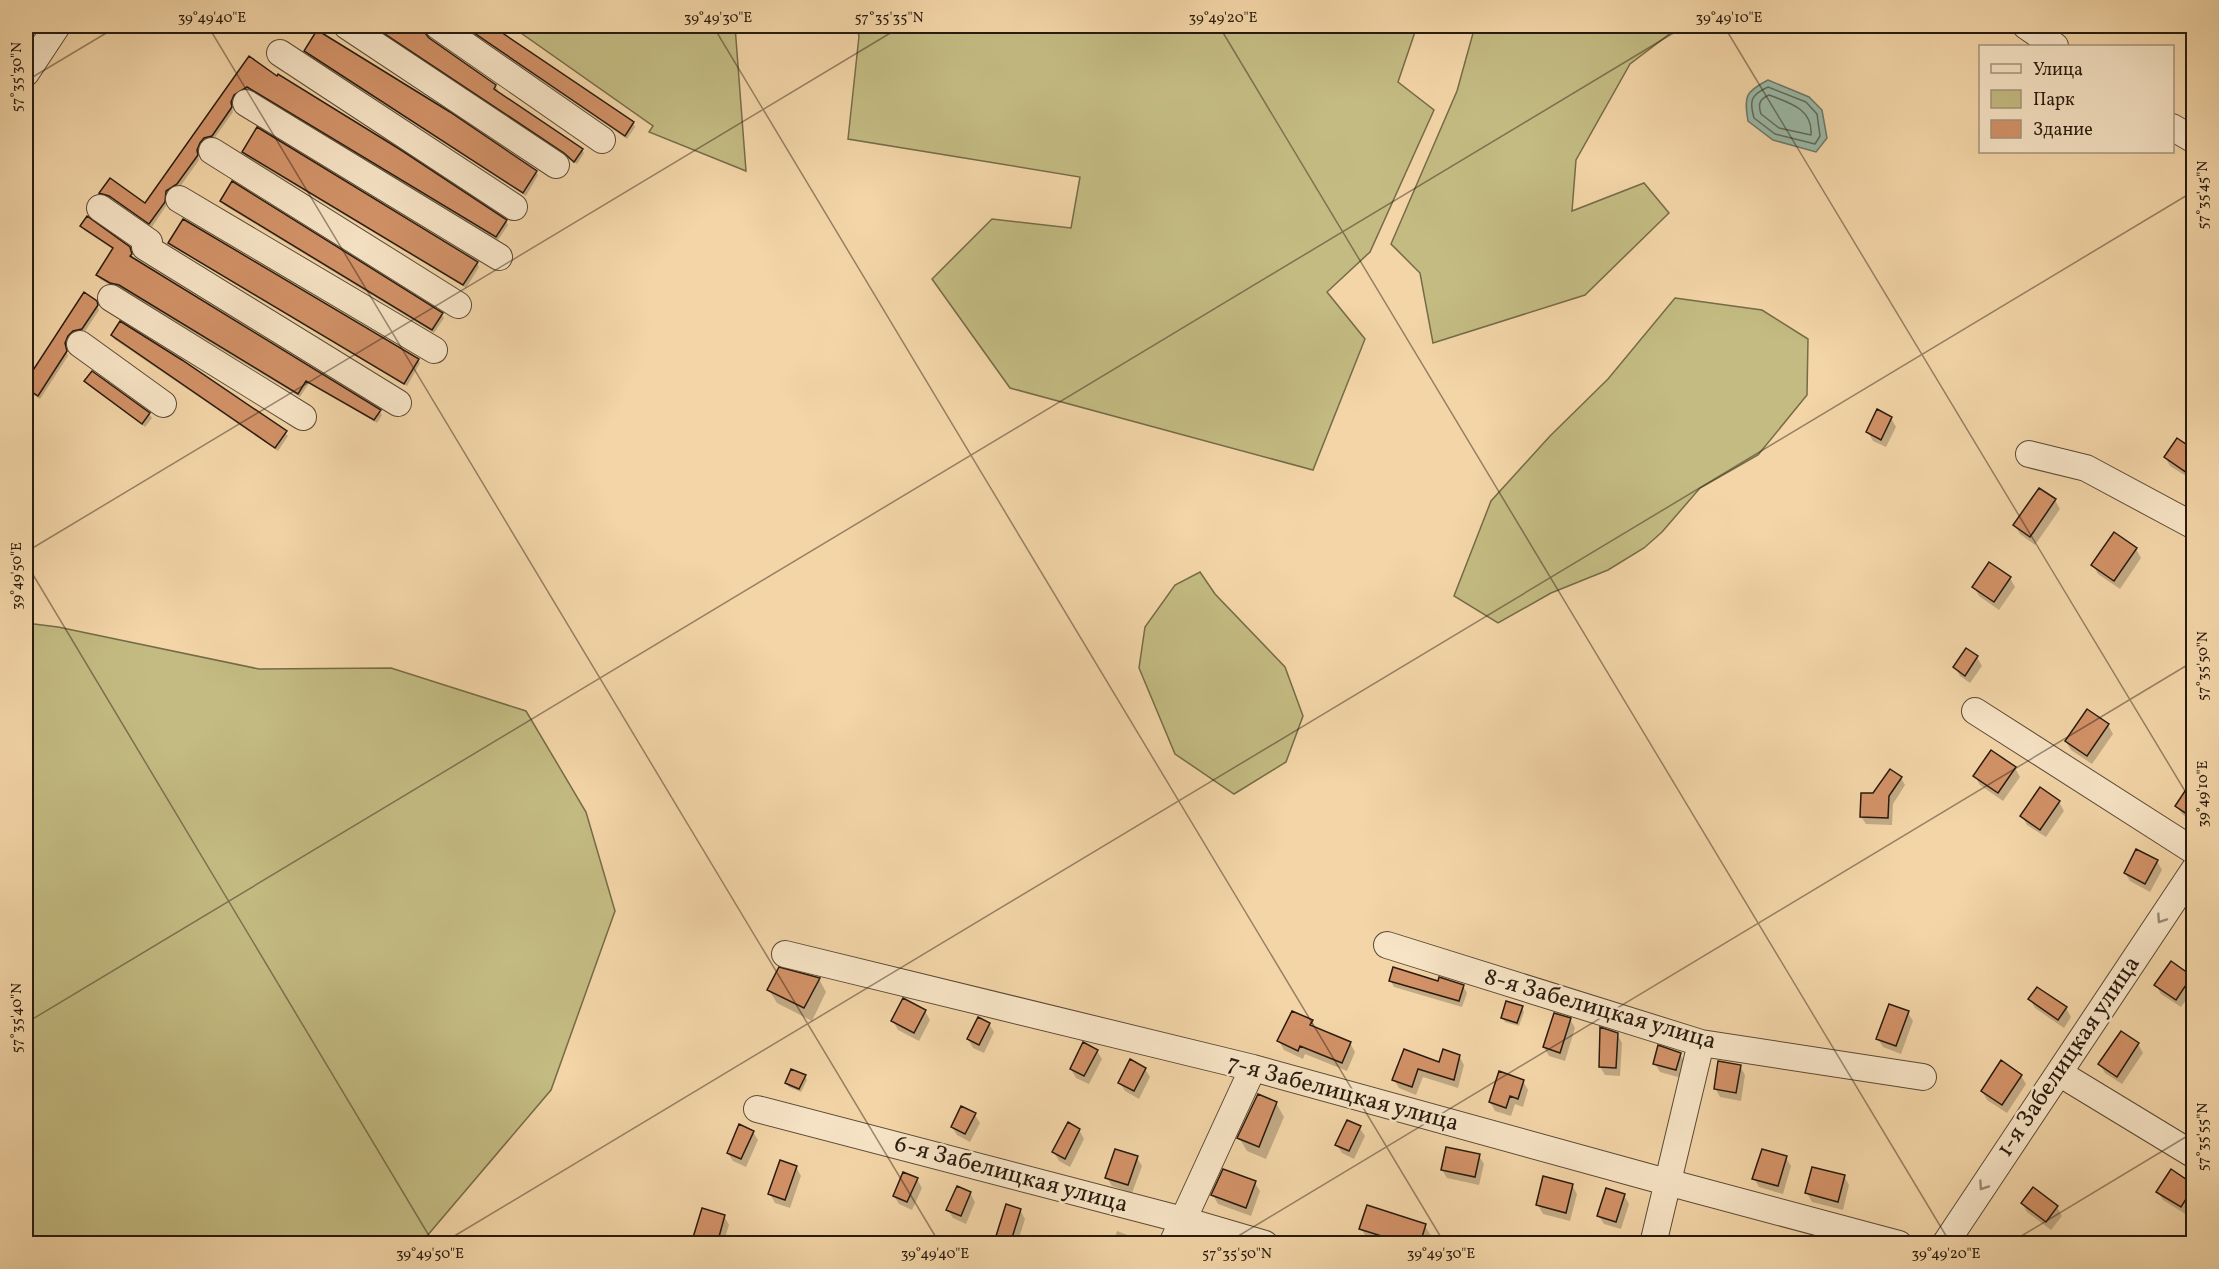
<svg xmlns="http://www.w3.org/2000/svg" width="2219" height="1269" font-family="Vollkorn,serif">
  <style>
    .green { fill: #c3bb82; stroke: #766b48; stroke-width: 1.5 }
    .water { fill: #9bb9a8; stroke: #6d7a6b; stroke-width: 1.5 }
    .shadow { fill: #0003 }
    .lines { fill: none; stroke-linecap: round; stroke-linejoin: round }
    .shore { stroke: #626a5c; stroke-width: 1.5 }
    .building { fill: #d39268; stroke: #281b0f; stroke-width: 1.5 }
    .minor-casing { stroke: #5b4a35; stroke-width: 28 }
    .minor { stroke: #f7e4c6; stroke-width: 26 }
    .oneway { stroke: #9a8a74 }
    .ticks { fill: none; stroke: #281b0f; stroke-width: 1.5; stroke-opacity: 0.45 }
    .labels { text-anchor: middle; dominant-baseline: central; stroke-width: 5; stroke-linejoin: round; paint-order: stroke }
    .street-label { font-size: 24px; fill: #281b0f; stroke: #f7e4c6 }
    .neatline { fill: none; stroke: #281b0f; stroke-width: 2 }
    .ticks-label { font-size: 15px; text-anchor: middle; fill: #281b0f }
  </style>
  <rect width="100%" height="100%" fill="#f3d5a7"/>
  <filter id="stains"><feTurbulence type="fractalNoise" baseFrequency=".00333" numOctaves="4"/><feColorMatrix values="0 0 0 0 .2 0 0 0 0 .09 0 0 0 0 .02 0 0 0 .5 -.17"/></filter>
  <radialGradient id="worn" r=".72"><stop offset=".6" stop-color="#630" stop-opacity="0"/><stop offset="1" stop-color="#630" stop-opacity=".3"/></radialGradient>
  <path class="green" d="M 511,26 L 735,26 L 746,171 L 649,132 L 653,126 Z
    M 856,26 L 1417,26 L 1398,82 L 1434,110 L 1370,252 L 1327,292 L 1365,339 L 1313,470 L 1010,388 L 932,279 L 992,219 L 1071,228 L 1080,177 L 848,139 L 859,36 Z
    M 1475,26 L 1680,26 L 1630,64 L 1576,160 L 1572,211 L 1644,183 L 1669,213 L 1585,295 L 1433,343 L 1420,273 L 1391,244 L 1457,91 Z
    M 1675,298 L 1762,310 L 1808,339 L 1807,395 L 1758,455 L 1700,488 L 1662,532 L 1644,548 L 1608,570 L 1551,593 L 1498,623 L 1454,596 L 1491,501 L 1550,436 L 1608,379 Z
    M 1200,572 L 1215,594 L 1285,667 L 1303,716 L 1286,762 L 1234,794 L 1175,754 L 1139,668 L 1145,627 L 1175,585 Z
    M 26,623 L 58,627 L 259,669 L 391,668 L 526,711 L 586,812 L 615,911 L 551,1090 L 421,1243 L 26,1243 Z"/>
  <path class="water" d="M 1768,80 L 1809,97 L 1822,110 L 1827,138 L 1816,152 L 1773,140 L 1748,121 C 1744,96 1745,92 1768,80 Z"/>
  <path class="shadow" d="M 371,26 L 426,26 L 426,36 L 495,86 L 498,90 L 496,92 L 582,150 L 584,153 L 577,164 L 568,156 Z
    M 462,26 L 489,26 L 633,123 L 635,127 L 627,139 Z
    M 306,51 L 536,172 L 538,175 L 526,196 L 308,55 Z
    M 249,58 L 278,78 L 506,221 L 508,225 L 498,240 L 250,90 L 235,99 L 232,107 L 233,112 L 213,140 L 201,147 L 198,155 L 199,160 L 179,188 L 168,195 L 166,206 L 152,227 L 112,199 L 103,196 L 101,193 L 145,205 Z
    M 244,152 L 477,263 L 479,267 L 466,288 L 246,156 Z
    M 222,201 L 441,314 L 444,318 L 434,333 L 224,205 Z
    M 82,226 L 131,253 L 133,258 L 379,411 L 382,415 L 377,423 L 309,383 L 300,397 L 122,289 L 113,287 L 100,279 L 97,275 L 114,250 L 84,230 Z
    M 170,243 L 418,360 L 420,363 L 407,386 L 172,246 Z
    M 85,295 L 96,302 L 99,310 L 84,333 L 69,340 L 66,348 L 68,356 L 40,399 L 26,390 L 26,384 Z
    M 112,335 L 285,433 L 288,436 L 278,451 L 114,339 Z
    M 92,373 L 149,414 L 152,418 L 145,427 L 88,385 L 86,381 Z
    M 1891,418 L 1896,427 L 1886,447 L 1873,441 L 1868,432 Z
    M 2177,440 L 2194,451 L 2194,481 L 2170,466 L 2165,457 Z
    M 2055,500 L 2060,509 L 2035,545 L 2020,534 L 2015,526 Z
    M 2136,549 L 2141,558 L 2120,589 L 2098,574 L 2093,565 Z
    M 2010,578 L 2015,587 L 1999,610 L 1979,596 L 1974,587 Z
    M 1977,657 L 1982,666 L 1970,683 L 1960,676 L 1955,667 Z
    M 2108,725 L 2113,734 L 2092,764 L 2071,750 L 2066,742 Z
    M 2015,768 L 2020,777 L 2003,801 L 1980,785 L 1975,776 Z
    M 1901,778 L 1905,785 L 1893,804 L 1892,825 L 1866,824 L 1861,817 Z
    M 2192,785 L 2194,786 L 2194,822 L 2182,814 L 2177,806 Z
    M 2059,802 L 2064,811 L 2046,837 L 2027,825 L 2022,816 Z
    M 2157,861 L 2162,870 L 2150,892 L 2130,881 L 2125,873 Z
    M 2191,977 L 2194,989 L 2181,1007 L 2161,994 L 2156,985 Z
    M 819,979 L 826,992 L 812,1021 L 777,1003 L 769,990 Z
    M 1391,981 L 1439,982 L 1463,986 L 1467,993 L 1462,1007 L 1394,987 Z
    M 2030,999 L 2066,1008 L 2071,1017 L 2064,1028 L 2035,1008 Z
    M 1522,1008 L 1524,1012 L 1519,1026 L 1505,1022 L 1503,1018 Z
    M 925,1011 L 930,1020 L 919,1041 L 898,1030 L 893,1021 Z
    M 1908,1013 L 1913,1021 L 1901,1054 L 1883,1047 L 1878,1039 Z
    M 1570,1019 L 1575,1028 L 1565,1061 L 1549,1056 L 1544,1047 Z
    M 1312,1022 L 1316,1030 L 1350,1043 L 1355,1052 L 1347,1071 L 1305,1054 L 1303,1059 L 1284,1050 L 1279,1041 Z
    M 989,1024 L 994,1032 L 984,1053 L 973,1048 L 968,1039 Z
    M 1617,1034 L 1622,1043 L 1620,1076 L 1605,1075 L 1600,1067 Z
    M 2138,1044 L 2143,1053 L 2122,1084 L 2105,1073 L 2100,1064 Z
    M 1097,1051 L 1102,1059 L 1089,1084 L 1076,1078 L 1071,1069 Z
    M 1404,1051 L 1440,1064 L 1459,1056 L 1464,1065 L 1458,1088 L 1423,1077 L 1416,1095 L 1399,1088 L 1394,1080 Z
    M 1680,1054 L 1685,1063 L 1681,1078 L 1660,1072 L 1655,1064 Z
    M 1740,1066 L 1745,1075 L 1741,1101 L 1720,1097 L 1715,1088 Z
    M 1145,1069 L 1150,1077 L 1139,1099 L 1125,1091 L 1120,1083 Z
    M 805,1076 L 807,1080 L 801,1092 L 789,1087 L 786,1083 Z
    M 2021,1076 L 2026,1084 L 2007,1113 L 1987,1100 L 1982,1091 Z
    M 1523,1081 L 1528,1090 L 1523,1107 L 1515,1104 L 1511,1116 L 1495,1111 L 1490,1102 Z
    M 1276,1103 L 1284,1117 L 1266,1159 L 1247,1151 L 1239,1138 Z
    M 975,1115 L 980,1123 L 970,1142 L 957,1135 L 952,1127 Z
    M 1359,1127 L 1365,1136 L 1354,1159 L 1342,1153 L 1337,1145 Z
    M 1079,1130 L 1084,1139 L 1070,1167 L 1059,1161 L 1054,1152 Z
    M 753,1132 L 758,1140 L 746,1167 L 733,1161 L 728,1153 Z
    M 1479,1156 L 1484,1164 L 1479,1185 L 1447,1178 L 1442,1170 Z
    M 1137,1158 L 1142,1166 L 1132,1193 L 1112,1186 L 1107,1178 Z
    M 1786,1158 L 1791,1166 L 1783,1194 L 1759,1187 L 1754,1178 Z
    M 796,1167 L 801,1176 L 790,1208 L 775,1203 L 770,1194 Z
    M 2171,1171 L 2194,1185 L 2194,1204 L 2187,1215 L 2163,1200 L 2158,1192 Z
    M 1844,1176 L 1849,1185 L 1843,1210 L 1812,1202 L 1807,1193 Z
    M 917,1179 L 922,1188 L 912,1210 L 899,1204 L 894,1196 Z
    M 1255,1183 L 1260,1191 L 1251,1216 L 1218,1204 L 1213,1195 Z
    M 1572,1185 L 1577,1194 L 1570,1221 L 1543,1214 L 1538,1205 Z
    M 2033,1189 L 2057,1207 L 2062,1216 L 2051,1230 L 2027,1212 L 2022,1203 Z
    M 970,1193 L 975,1202 L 966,1224 L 953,1218 L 948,1210 Z
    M 1624,1195 L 1629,1204 L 1621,1229 L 1604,1224 L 1599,1216 Z
    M 1020,1210 L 1025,1219 L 1017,1244 L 1002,1244 L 998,1236 Z
    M 724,1216 L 729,1225 L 723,1244 L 694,1244 Z
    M 1425,1226 L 1433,1239 L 1432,1244 L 1374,1244 L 1369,1242 L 1361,1228 Z
    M 1117,1231 L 1130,1236 L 1135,1244 L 1113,1244 Z"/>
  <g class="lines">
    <path class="shore" d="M 1768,87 L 1806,102 L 1817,114 L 1820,136 L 1815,144 L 1775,134 L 1754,118 C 1749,100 1751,95 1768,87 Z
      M 1769,95 C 1790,103 1813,109 1811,135 L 1779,128 L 1761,114 C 1758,105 1759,99 1769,95 Z"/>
  </g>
  <path class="building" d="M 373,26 L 423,26 L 425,33 L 429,38 L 496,85 L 494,89 L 583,149 L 574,162 L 564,153 Z
    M 464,26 L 492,26 L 634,122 L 625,136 Z
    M 317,30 L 450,112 L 537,171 L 523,193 L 304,51 Z
    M 249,56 L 277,76 L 278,74 L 401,150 L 507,220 L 496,237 L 247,87 L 234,95 L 231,102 L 232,107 L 212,136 L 204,138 L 200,143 L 197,150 L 198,155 L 177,184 L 166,191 L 165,202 L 149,224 L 109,196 L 99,193 L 110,178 L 145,203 Z
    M 257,127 L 478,262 L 463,285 L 242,152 Z
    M 232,181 L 443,313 L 432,330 L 220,201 Z
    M 87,216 L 130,247 L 132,254 L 130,256 L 381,410 L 374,420 L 306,381 L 298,394 L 119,285 L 110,283 L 96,275 L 113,248 L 80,226 Z
    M 183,219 L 419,359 L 404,384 L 168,243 Z
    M 84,292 L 97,301 L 98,305 L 82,329 L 73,331 L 68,336 L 65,343 L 67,351 L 38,396 L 26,388 L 26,381 Z
    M 120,321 L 182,360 L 287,431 L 275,448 L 111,335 Z
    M 92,371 L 150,413 L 142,424 L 84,381 Z
    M 1877,409 L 1892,417 L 1881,440 L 1866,432 Z
    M 2177,438 L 2193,449 L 2193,477 L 2164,457 Z
    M 2039,488 L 2056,499 L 2030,537 L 2013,525 Z
    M 2114,532 L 2137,548 L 2114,581 L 2091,565 Z
    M 1989,562 L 2011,577 L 1994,602 L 1972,587 Z
    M 1966,648 L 1978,656 L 1965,676 L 1953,667 Z
    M 2087,709 L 2109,724 L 2087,756 L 2065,741 Z
    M 1991,750 L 2016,767 L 1998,793 L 1973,776 Z
    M 1890,769 L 1902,777 L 1889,796 L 1888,818 L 1860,817 L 1861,793 L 1873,793 Z
    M 2193,779 L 2193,818 L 2175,806 Z
    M 2040,787 L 2060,801 L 2040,830 L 2020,816 Z
    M 2136,849 L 2158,860 L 2145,884 L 2124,873 Z
    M 2171,961 L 2192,976 L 2176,1000 L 2154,985 Z
    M 779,967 L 820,978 L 804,1008 L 767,990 Z
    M 1393,967 L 1438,981 L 1439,977 L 1464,985 L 1459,1001 L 1389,981 Z
    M 2037,987 L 2067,1007 L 2058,1020 L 2028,999 Z
    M 903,998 L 926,1010 L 914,1033 L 891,1021 Z
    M 1506,1001 L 1523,1006 L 1517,1023 L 1501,1018 Z
    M 1889,1004 L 1909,1011 L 1896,1046 L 1876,1039 Z
    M 1292,1011 L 1313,1020 L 1310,1025 L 1351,1042 L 1342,1063 L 1300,1046 L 1298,1051 L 1277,1041 Z
    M 1554,1013 L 1571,1018 L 1560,1053 L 1543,1047 Z
    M 978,1017 L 990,1023 L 979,1045 L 967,1039 Z
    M 1600,1027 L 1618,1033 L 1616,1068 L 1599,1067 Z
    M 2121,1031 L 2139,1043 L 2117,1077 L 2098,1064 Z
    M 1083,1042 L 1098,1050 L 1084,1076 L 1070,1069 Z
    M 1658,1045 L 1681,1053 L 1676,1070 L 1653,1064 Z
    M 1404,1049 L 1439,1062 L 1443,1049 L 1460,1055 L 1454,1080 L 1418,1069 L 1412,1087 L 1392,1080 Z
    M 1130,1059 L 1146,1068 L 1134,1091 L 1118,1083 Z
    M 2001,1060 L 2022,1075 L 2002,1105 L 1981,1091 Z
    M 1718,1061 L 1741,1065 L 1736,1093 L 1714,1089 Z
    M 791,1069 L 806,1075 L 799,1089 L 785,1083 Z
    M 1499,1071 L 1524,1080 L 1518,1099 L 1510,1096 L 1506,1108 L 1489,1102 Z
    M 1258,1094 L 1277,1102 L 1259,1147 L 1237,1138 Z
    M 961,1106 L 976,1113 L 965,1134 L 951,1127 Z
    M 1347,1120 L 1361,1126 L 1349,1151 L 1335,1145 Z
    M 1068,1122 L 1080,1129 L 1065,1159 L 1052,1152 Z
    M 739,1124 L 754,1131 L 741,1159 L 727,1153 Z
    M 1446,1147 L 1480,1154 L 1475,1177 L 1441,1170 Z
    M 1115,1149 L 1138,1156 L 1128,1185 L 1105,1178 Z
    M 1762,1149 L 1787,1156 L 1778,1186 L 1752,1179 Z
    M 780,1160 L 797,1166 L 785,1200 L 768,1194 Z
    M 1812,1167 L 1845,1175 L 1838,1202 L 1805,1193 Z
    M 1223,1169 L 1256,1181 L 1246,1208 L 1211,1195 Z
    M 2171,1169 L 2193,1184 L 2193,1188 L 2181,1207 L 2156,1192 Z
    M 903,1172 L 918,1178 L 907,1202 L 893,1196 Z
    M 1543,1176 L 1573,1184 L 1566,1213 L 1536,1205 Z
    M 957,1186 L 971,1192 L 961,1216 L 946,1210 Z
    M 2033,1187 L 2058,1206 L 2046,1222 L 2021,1203 Z
    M 1606,1188 L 1625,1194 L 1616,1222 L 1597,1216 Z
    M 1006,1204 L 1021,1209 L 1011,1241 L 996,1236 Z
    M 1367,1205 L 1426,1224 L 1420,1244 L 1407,1244 L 1359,1229 Z
    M 702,1208 L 725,1215 L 717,1244 L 691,1244 Z"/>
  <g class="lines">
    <g class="minor-casing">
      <path id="minor" d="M 347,26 L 556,165
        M 438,26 L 602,140
        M 2026,26 L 2055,46
        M 280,53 L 514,207
        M 26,73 L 57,26
        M 246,103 L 499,257
        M 2172,127 L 2194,140
        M 212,151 L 458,305
        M 179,199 L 434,350
        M 100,208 L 149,242
        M 145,247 L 398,403
        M 111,298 L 303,417
        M 80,344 L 163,404
        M 2029,454 L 2086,468 L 2194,526
        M 1975,711 L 2194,851
        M 1387,945 L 1701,1043 L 1923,1077
        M 785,954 L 1253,1068 L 1652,1178 L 1899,1244
        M 2059,1073 L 2194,1155
        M 757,1109 L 1183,1220 L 1265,1244
        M 1172,1244 L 1253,1068
        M 1653,1244 L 1701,1043
        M 1945,1244 L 2194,870"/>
    </g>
    <use href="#minor" class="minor"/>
  </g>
  <defs><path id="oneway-chevron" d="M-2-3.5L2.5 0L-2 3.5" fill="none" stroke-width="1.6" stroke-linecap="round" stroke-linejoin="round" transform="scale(1.5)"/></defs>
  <g class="oneway">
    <use href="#oneway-chevron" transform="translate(2161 919) rotate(124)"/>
    <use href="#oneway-chevron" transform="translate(1983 1186) rotate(124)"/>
  </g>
  <path class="ticks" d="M 208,26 L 940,1244M 713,26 L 1445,1244M 1219,26 L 1951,1244M 1724,26 L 2194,806M 26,81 L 118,26M 26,552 L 902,26M 26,563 L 434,1244M 26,1023 L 1685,26M 441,1244 L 2194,191M 1225,1244 L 2194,661M 2008,1244 L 2194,1132"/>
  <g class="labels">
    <g class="street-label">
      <text transform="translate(1600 1010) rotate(16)">8-я Забелицкая улица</text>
      <text transform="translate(2069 1057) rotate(-56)">1-я Забелицкая улица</text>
      <text transform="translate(1343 1094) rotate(15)">7-я Забелицкая улица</text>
      <text transform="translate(1011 1175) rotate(15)">6-я Забелицкая улица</text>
    </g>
  </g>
  <rect width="2219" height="1269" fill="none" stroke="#f3d5a7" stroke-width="66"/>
  <rect x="1979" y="45" width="195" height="108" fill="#f7e4c6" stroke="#a4947d" stroke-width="1.5"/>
  <rect x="1991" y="64" width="30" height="9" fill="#f7e4c6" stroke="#a4947d" stroke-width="1.5"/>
  <text x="2033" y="75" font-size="18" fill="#281b0f">Улица</text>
  <rect x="1991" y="90" width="30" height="18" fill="#c3bb82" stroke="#a4947d" stroke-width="1.5"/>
  <text x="2033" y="105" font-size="18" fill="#281b0f">Парк</text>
  <rect x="1991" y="120" width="30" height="18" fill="#d39268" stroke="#a4947d" stroke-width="1.5"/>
  <text x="2033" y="135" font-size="18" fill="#281b0f">Здание</text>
  <rect x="33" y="33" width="2153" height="1203" class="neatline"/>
  <g class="ticks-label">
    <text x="212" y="22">39°49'40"E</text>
    <text x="718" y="22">39°49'30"E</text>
    <text x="889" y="22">57°35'35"N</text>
    <text x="1223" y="22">39°49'20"E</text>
    <text x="1729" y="22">39°49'10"E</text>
    <text transform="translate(16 77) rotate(-90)" y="5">57°35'30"N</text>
    <text transform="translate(2202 195) rotate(-90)" y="5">57°35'45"N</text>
    <text transform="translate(16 576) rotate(-90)" y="5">39°49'50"E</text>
    <text transform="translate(2202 666) rotate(-90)" y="5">57°35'50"N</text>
    <text transform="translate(2202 794) rotate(-90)" y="5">39°49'10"E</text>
    <text transform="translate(16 1018) rotate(-90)" y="5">57°35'40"N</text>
    <text transform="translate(2202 1137) rotate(-90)" y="5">57°35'55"N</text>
    <text x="430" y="1258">39°49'50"E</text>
    <text x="935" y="1258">39°49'40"E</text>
    <text x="1237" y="1258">57°35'50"N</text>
    <text x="1441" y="1258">39°49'30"E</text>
    <text x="1946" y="1258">39°49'20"E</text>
  </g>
  <rect width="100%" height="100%" filter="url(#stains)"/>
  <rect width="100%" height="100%" fill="url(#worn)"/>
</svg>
